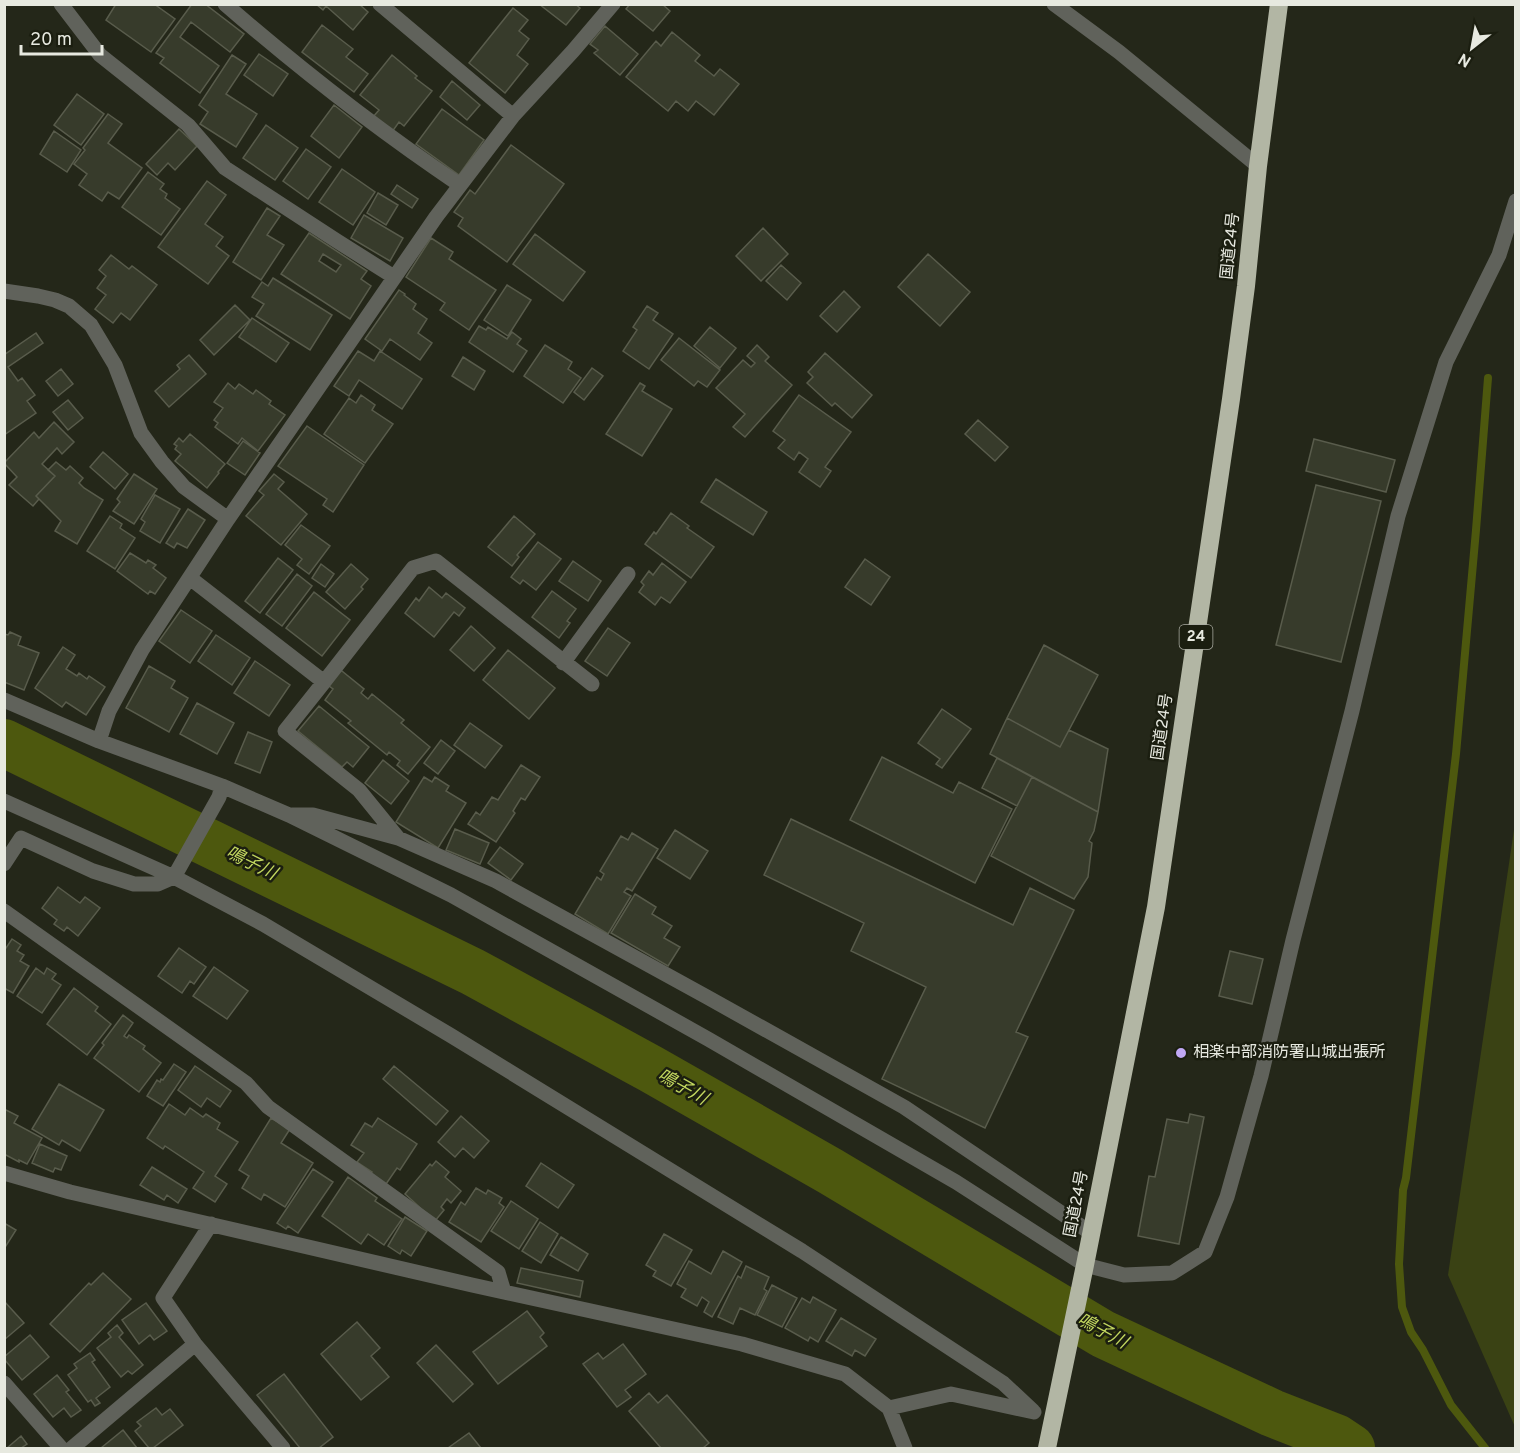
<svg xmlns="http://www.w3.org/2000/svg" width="1520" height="1453" font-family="Overpass,'Noto Sans JP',sans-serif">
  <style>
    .green { fill: #3a4214 }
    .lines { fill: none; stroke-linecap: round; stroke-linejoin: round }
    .stream { stroke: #4d580e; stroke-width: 8 }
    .river { stroke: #4d580e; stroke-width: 48 }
    .building { fill: #373b2b; stroke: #595c4c; stroke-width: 1.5; fill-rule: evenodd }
    .street { stroke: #60625b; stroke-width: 15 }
    .highway { stroke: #b2b6a4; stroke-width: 18 }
    .poi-dot { fill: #c0a8f4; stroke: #1b1e10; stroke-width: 2 }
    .labels { text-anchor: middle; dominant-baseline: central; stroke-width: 5; stroke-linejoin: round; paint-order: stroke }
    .shield { fill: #1b1e10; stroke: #aaaca2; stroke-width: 1.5 }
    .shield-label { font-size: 15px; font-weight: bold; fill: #e7e9e0 }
    .street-label { font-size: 16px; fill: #e7e9e0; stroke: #1b1e10 }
    .poi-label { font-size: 16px; fill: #e7e9e0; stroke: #1b1e10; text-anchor: start }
    .water-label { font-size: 18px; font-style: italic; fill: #c2d75f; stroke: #1b1e10 }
  </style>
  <rect width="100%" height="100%" fill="#242719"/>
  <path class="green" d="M 1515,823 L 1515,1427 L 1448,1275 Z"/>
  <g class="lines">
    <path class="stream" d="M 1485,1448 L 1451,1405 L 1423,1350 L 1411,1332 L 1402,1307 L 1399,1264 L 1403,1190 L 1406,1178 L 1456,754 L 1476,530 L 1488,378"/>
    <path class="river" d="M 4,743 L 473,972 L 651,1069 L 830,1171 L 1103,1334 L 1272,1413 L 1336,1438 L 1351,1448"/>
  </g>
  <path class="building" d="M 116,4 L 154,4 L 175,19 L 151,52 L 106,20 Z
    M 192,4 L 205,4 L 244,34 L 230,52 L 191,22 L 180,37 L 219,66 L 200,93 L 160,63 L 164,58 L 156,53 Z
    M 316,4 L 359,4 L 368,12 L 353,30 L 326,6 L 323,10 Z
    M 539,4 L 575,4 L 580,8 L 566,25 Z
    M 630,4 L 662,4 L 670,11 L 653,31 L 626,9 Z
    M 513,8 L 528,20 L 519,31 L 529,39 L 517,55 L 528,64 L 505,93 L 469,63 Z
    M 322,25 L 353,49 L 346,57 L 368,74 L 354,92 L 302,52 Z
    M 605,26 L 638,54 L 620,75 L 594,53 L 598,50 L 590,44 Z
    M 672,32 L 700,55 L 695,61 L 714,76 L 720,69 L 739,84 L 714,115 L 696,101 L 688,111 L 676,101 L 668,111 L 626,77 L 656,41 L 661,46 Z
    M 259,54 L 288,74 L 273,96 L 244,75 Z
    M 232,55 L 246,64 L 226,94 L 257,114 L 236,147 L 200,124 L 208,112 L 199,105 Z
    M 392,55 L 417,76 L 415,78 L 432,91 L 404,126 L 399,122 L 392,132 L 373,117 L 379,110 L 360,95 Z
    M 452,81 L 480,105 L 467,120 L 440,97 Z
    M 77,94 L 104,114 L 81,145 L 54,125 Z
    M 334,105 L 362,127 L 339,158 L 311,136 Z
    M 442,109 L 484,140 L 459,175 L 416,144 Z
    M 108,114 L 122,124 L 108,143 L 142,168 L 119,199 L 108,192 L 102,201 L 79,185 L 87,174 L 74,164 L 85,150 L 83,148 Z
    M 266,125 L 298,148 L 275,180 L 243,158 Z
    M 179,129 L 197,146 L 175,170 L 168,163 L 157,175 L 146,164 Z
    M 54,131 L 81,150 L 67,172 L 40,154 Z
    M 511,145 L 564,184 L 507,262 L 458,226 L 463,218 L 454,212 L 470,190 L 475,194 Z
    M 306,149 L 331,167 L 308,199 L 283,181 Z
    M 342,169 L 375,192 L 353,225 L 319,202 Z
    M 148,172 L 164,184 L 160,189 L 167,194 L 165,198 L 180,209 L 161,235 L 122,207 Z
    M 207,181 L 226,195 L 205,224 L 223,237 L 216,246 L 229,256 L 208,284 L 158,247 Z
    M 397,185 L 418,199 L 412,208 L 391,194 Z
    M 378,193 L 398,205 L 386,225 L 367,213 Z
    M 267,208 L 280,216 L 267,235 L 284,245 L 261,280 L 233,262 Z
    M 364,215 L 403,238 L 390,261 L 351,238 Z
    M 763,228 L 788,254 L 761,281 L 736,256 Z
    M 309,233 L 367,271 L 361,279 L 371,286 L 350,319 L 281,274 ZM 323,254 L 341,265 L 336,272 L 319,261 Z
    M 535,234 L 585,272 L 563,301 L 513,264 Z
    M 431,238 L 453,252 L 449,259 L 496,290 L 469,330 L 440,310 L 445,303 L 406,277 Z
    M 928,254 L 970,292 L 940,326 L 898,287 Z
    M 111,255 L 129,269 L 132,266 L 157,285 L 130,320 L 121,313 L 113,323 L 95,309 L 106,295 L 97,288 L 106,276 L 99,270 Z
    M 781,265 L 801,283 L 787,300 L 766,281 Z
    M 273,278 L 332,315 L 310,350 L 256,316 L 264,304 L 252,297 L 262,282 L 268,286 Z
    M 507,285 L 531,300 L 508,336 L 484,320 Z
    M 399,290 L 405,294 L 404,295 L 416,304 L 413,309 L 427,319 L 418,333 L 432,343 L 420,360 L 390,339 L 382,351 L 365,339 Z
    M 844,291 L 860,307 L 837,332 L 820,316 Z
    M 235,305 L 250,320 L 214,355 L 200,340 Z
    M 647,306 L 658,313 L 653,320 L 673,334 L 649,369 L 623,351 L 637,330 L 633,327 Z
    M 252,318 L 289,343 L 276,362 L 239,337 Z
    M 479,326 L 486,330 L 488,327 L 507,339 L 512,332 L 521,339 L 517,344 L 527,351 L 513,372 L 469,342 Z
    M 710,327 L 736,348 L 720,368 L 694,346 Z
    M 36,333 L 43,343 L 8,367 L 18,381 L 22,378 L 35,395 L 27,401 L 36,413 L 4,435 L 4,355 Z
    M 679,338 L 720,370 L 707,387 L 698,381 L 694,386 L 661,360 Z
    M 545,345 L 572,362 L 568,369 L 581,378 L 563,403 L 524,376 Z
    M 757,345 L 769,357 L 765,361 L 792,385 L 745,437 L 733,427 L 745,414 L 716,388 L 743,360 L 751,367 L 755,363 L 747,356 Z
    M 358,351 L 374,361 L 380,351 L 422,379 L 402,409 L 359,380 L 349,396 L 334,386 Z
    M 825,353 L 872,395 L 852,418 L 835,403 L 832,406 L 807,383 L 813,377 L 808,372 Z
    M 189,355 L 206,374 L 169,407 L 155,391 L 180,369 L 177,365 Z
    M 463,357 L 485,371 L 474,390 L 452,376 Z
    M 592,368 L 603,376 L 584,400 L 574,392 Z
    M 61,369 L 73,384 L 58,396 L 46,381 Z
    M 228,383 L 235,389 L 239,384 L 253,394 L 256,390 L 271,401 L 269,404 L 285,415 L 258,451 L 242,438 L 238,444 L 215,427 L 218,423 L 214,420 L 223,408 L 214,402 Z
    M 640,383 L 645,386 L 642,391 L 672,409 L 642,456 L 606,434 Z
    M 361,395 L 375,405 L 372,410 L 393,424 L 365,463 L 324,434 L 349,398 L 356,403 Z
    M 799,395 L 851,432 L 825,467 L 831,471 L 820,487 L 799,472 L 808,459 L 799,452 L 794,460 L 778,448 L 785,440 L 773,431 Z
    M 68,400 L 83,418 L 68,430 L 53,412 Z
    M 978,420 L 1008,447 L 995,461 L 965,434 Z
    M 54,422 L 74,442 L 62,454 L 57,448 L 42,464 L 55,476 L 36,496 L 39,499 L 33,506 L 9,485 L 17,477 L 4,463 L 34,432 L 39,438 Z
    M 307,426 L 364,465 L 333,512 L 323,505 L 327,499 L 278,466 Z
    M 190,434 L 225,464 L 218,472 L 219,473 L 207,488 L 175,461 L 181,454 L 175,449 L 177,446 L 174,444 L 179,438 L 183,442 Z
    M 1314,439 L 1395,460 L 1386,492 L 1306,471 Z
    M 243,441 L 260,453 L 245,475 L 227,463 Z
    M 103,452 L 128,474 L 115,489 L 90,467 Z
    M 56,462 L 66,470 L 70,466 L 83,478 L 79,483 L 84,488 L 103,500 L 77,544 L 55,531 L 61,521 L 36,496 L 55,476 L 48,470 Z
    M 134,474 L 157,489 L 134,524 L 113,511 L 120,502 L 117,499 Z
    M 274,474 L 284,482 L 278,489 L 307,514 L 281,545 L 246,516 L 264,495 L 259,491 Z
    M 716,479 L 767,512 L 753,535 L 701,502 Z
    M 1316,485 L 1381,501 L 1341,662 L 1276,645 Z
    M 155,495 L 180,509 L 160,543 L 140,531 L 145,522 L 141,519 Z
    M 188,509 L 205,520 L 187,548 L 177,543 L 174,548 L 166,543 Z
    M 671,513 L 689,526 L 687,528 L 714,547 L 691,578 L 645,544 L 654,532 L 656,534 Z
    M 110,516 L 122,524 L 120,528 L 135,538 L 115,569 L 87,551 Z
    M 514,516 L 535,534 L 517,555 L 519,557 L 512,566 L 488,547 Z
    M 301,525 L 330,546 L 309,574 L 297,565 L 302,559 L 285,545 Z
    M 538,542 L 561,559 L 536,590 L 523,580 L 520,584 L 511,577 Z
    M 130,553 L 146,563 L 148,560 L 156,565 L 153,568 L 166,578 L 155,594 L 150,591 L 148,594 L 117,571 Z
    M 278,558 L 293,570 L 260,613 L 245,601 Z
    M 865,559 L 890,577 L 871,605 L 845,587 Z
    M 573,561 L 601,581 L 588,601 L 559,581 Z
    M 662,563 L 686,582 L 670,603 L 661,597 L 655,605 L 639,592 L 644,585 L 641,582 L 649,571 L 653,575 Z
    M 321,564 L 334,574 L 325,587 L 312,578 Z
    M 351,564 L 368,579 L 361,587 L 363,589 L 345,609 L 326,592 Z
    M 297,574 L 312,586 L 282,626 L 266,614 Z
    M 429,587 L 442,598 L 446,593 L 465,608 L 459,616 L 454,612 L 434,637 L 405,613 L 416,598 L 419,601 Z
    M 552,591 L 576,609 L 567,621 L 570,623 L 559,638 L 532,617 Z
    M 314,592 L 350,620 L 322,656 L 286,628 Z
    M 181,610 L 212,631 L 190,663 L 159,641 Z
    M 471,626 L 495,648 L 474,671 L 450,650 Z
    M 608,628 L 630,643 L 607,676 L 585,661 Z
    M 10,632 L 21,637 L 18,645 L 39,653 L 24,690 L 4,682 L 4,634 L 8,635 Z
    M 216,635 L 250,658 L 232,685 L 198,661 Z
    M 1044,645 L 1098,675 L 1060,747 L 1007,718 Z
    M 63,647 L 75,655 L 66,669 L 77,676 L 79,673 L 87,679 L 89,676 L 105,687 L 86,715 L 66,702 L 62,707 L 35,688 Z
    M 508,650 L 555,688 L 529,719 L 483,680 Z
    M 255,661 L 290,685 L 269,716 L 234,693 Z
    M 149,666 L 175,681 L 171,688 L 188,698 L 169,732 L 126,708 Z
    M 337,667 L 364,689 L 361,693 L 368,699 L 372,694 L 404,720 L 401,723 L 430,747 L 408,774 L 397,765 L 400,761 L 389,752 L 387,755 L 348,723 L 351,721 L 325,700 L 333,689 L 325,683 Z
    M 197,703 L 234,723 L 217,754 L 180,734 Z
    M 319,706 L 369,747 L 353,767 L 347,762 L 342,767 L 298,731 Z
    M 942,709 L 971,729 L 942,768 L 936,764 L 940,759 L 918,743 Z
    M 1007,718 L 1060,747 L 1069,730 L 1108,749 L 1098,812 L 990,754 Z
    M 470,723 L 502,746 L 485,768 L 454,745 Z
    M 248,732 L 272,742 L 260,773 L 235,763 Z
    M 441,740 L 455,751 L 438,774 L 424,763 Z
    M 882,757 L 953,793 L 959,782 L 1012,809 L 975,883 L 850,820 Z
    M 997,758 L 1032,777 L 1017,806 L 982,788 Z
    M 383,760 L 409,781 L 391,804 L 365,783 Z
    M 521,765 L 540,777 L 525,800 L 521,798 L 513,811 L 515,813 L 496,842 L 468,824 L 476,812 L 480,815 L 492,797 L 498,800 Z
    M 424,777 L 432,782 L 435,777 L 449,786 L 446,791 L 466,803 L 438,848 L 396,822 Z
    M 1032,777 L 1098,812 L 1094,831 L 1089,841 L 1092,843 L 1088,877 L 1074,899 L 991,856 Z
    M 791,819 L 1013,925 L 1030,888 L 1074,910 L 1016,1032 L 1028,1037 L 985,1128 L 882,1079 L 926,987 L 851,951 L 864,923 L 764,875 Z
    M 455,829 L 489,843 L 480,864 L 446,850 Z
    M 675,830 L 708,851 L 690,879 L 657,858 Z
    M 632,833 L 658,849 L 632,891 L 627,888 L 624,892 L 631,896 L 608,934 L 575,914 L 597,877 L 601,880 L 604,874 L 600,871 L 621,836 L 628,840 Z
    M 500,847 L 523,864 L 511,880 L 488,863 Z
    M 58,887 L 80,903 L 85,897 L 100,908 L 78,936 L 67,927 L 64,931 L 54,924 L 57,920 L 42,908 Z
    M 635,894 L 656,907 L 652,914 L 672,926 L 664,938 L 680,947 L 668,966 L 611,933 Z
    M 12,939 L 21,945 L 17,951 L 24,955 L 20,961 L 29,966 L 13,993 L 4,988 L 4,951 Z
    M 179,948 L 206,967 L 194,984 L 190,981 L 182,993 L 158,976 Z
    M 1230,951 L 1263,959 L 1252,1004 L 1219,996 Z
    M 214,967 L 248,991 L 227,1019 L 193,996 Z
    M 36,968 L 44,974 L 47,968 L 56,974 L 52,979 L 61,985 L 42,1013 L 17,996 Z
    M 74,988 L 98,1007 L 95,1011 L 111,1024 L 87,1055 L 47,1024 Z
    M 123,1015 L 133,1023 L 124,1036 L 127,1038 L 129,1035 L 145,1046 L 143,1049 L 161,1063 L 139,1092 L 94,1058 L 104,1045 L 102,1043 Z
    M 174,1064 L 186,1072 L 163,1106 L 147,1096 L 157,1080 L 160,1082 L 161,1079 L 163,1080 Z
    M 195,1066 L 231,1091 L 220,1107 L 207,1098 L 201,1107 L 178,1090 Z
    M 394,1066 L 448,1111 L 436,1125 L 383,1079 Z
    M 59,1084 L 104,1110 L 80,1151 L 62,1140 L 59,1145 L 32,1129 Z
    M 169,1104 L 185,1115 L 190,1108 L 203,1117 L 206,1114 L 220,1123 L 217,1129 L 238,1142 L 215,1176 L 227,1184 L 215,1202 L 193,1188 L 204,1172 L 165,1146 L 163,1149 L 147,1138 Z
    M 4,1109 L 18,1116 L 14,1123 L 42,1138 L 27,1164 L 19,1160 L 19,1162 L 4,1154 Z
    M 1190,1114 L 1204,1117 L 1179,1244 L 1138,1236 L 1149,1176 L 1155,1177 L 1167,1119 L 1188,1123 Z
    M 461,1116 L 489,1141 L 474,1158 L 463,1148 L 455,1157 L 438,1142 Z
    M 271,1118 L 290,1129 L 281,1143 L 313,1163 L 285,1207 L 264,1194 L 261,1200 L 242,1188 L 249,1176 L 239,1170 Z
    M 378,1118 L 417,1144 L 400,1170 L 397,1168 L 384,1187 L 369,1177 L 372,1172 L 357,1162 L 364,1153 L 351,1145 L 365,1123 L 372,1127 Z
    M 40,1144 L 67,1156 L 61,1170 L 55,1168 L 53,1172 L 32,1163 Z
    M 436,1161 L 449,1172 L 445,1177 L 461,1191 L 451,1203 L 447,1199 L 441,1207 L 444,1210 L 435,1221 L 405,1194 L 430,1164 L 432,1166 Z
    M 541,1163 L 574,1185 L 558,1208 L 526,1186 Z
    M 152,1167 L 187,1189 L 178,1203 L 167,1195 L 164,1200 L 140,1185 Z
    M 313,1169 L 333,1182 L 298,1233 L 288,1226 L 286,1229 L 277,1223 Z
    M 348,1177 L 377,1198 L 375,1201 L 402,1219 L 384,1245 L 368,1234 L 361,1244 L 322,1216 Z
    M 476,1188 L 486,1194 L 488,1190 L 502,1198 L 499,1203 L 504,1207 L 481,1242 L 449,1222 L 461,1202 L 465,1205 Z
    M 511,1201 L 538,1219 L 519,1249 L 491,1231 Z
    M 405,1217 L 427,1231 L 411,1256 L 402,1250 L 400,1254 L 388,1246 Z
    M 540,1222 L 558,1234 L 541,1263 L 522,1251 Z
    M 4,1223 L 16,1230 L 4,1249 Z
    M 664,1234 L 692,1250 L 671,1286 L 653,1276 L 656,1271 L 646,1265 Z
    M 561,1237 L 588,1254 L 578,1271 L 550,1255 Z
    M 723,1251 L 742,1262 L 712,1317 L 704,1312 L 709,1302 L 702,1297 L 697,1306 L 681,1297 L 686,1289 L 677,1284 L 689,1261 L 711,1274 Z
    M 746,1266 L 769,1277 L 764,1289 L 767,1291 L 755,1315 L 740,1308 L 733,1324 L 718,1317 L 738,1276 L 741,1278 Z
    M 521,1268 L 583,1281 L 580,1297 L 517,1283 Z
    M 103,1273 L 131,1299 L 80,1352 L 50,1324 L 89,1283 L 91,1285 Z
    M 772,1285 L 797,1298 L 782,1327 L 757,1315 Z
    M 813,1297 L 836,1310 L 818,1342 L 810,1337 L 808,1341 L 785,1328 L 802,1298 L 810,1303 Z
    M 4,1301 L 24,1323 L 4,1340 Z
    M 146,1303 L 167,1331 L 154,1340 L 150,1335 L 139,1344 L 122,1320 Z
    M 527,1311 L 544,1333 L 540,1337 L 547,1346 L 498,1384 L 473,1352 Z
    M 841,1318 L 876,1339 L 865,1356 L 855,1350 L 852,1356 L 826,1341 Z
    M 357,1322 L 380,1348 L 371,1356 L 389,1377 L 361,1400 L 321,1354 Z
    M 117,1325 L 123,1333 L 119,1337 L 143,1365 L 132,1374 L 128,1371 L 121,1377 L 97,1348 L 111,1337 L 108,1333 Z
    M 30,1335 L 49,1357 L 22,1380 L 4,1359 L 4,1357 Z
    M 623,1344 L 646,1374 L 625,1390 L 631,1397 L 617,1407 L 583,1364 L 598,1353 L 603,1359 Z
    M 436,1345 L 473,1384 L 453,1402 L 417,1363 Z
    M 90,1353 L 95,1360 L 92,1362 L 110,1387 L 96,1398 L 100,1403 L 95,1406 L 91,1400 L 88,1402 L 68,1375 L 77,1368 L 74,1364 Z
    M 284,1374 L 333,1437 L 319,1448 L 300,1448 L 257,1395 Z
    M 57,1375 L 69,1390 L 66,1392 L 81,1410 L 71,1417 L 64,1408 L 53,1417 L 34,1394 Z
    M 649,1393 L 658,1403 L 667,1395 L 709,1443 L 703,1448 L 661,1448 L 629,1411 Z
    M 156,1408 L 162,1415 L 170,1409 L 183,1425 L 153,1448 L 149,1448 L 135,1431 L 141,1426 L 137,1422 Z
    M 123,1430 L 137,1448 L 101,1448 Z
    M 469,1433 L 481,1448 L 448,1448 Z
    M 21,1436 L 27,1444 L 21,1448 L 7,1448 Z"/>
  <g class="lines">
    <path class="street" d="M 61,4 L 100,55 L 188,125 L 225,168 L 337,241 L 394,277
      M 225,4 C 300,69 378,130 460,185
      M 380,4 L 513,116
      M 1054,4 L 1119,52 L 1258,166
      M 4,291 L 38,296 L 55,300 L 69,306 L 91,325 L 115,365 L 141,433 L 162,462 L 184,487 L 228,519
      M 190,578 L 324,682 L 413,568 L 436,561 L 592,684
      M 563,663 L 628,574
      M 324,682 L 285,731 L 359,790 L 398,838
      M 4,700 L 99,741 L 222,786 L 289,815 L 451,895 L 708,1039 L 956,1182 L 1085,1265 L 1124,1275 L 1172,1273 L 1205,1252 L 1227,1197 L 1261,1076 L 1293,940 L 1352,711 L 1398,516 L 1446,362 L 1499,255 L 1516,201
      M 99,741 L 109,711 L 142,650 L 228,519 L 436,217 L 513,116 L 573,51 L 613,4
      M 4,801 L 174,877 L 263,924 L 450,1035 L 802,1251 L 1003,1383 L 1033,1411
      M 292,815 L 313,815 L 398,838 L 496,881 L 707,997 L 904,1107 L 1091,1233
      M 4,864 L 21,838 L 93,871 L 134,884 L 158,884 L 174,877 L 219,797 L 222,786
      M 4,911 L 246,1083 L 268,1107 L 498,1272 L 504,1292
      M 4,1173 L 70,1192 L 472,1285 L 742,1344 L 845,1374 L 889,1408 L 951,1394 L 1034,1412
      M 211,1224 L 163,1298 L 195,1344 L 283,1448
      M 4,1383 L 61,1448
      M 889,1408 L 905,1448
      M 72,1448 L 195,1344"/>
    <path class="highway" d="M 1047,1448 L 1085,1265 L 1156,907 L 1231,399 L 1246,286 L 1258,166 L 1279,4"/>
  </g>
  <circle class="poi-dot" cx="1181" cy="1053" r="6"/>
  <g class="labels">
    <rect class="shield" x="1179.5" y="625" width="33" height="24" rx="4.5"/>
    <g class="shield-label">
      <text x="1196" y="637">24</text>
    </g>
    <g class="street-label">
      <text transform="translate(1231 246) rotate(-84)">国道24号</text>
      <text transform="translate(1163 727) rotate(-82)">国道24号</text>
      <text transform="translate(1077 1204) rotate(-79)">国道24号</text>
    </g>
    <g class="poi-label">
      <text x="1193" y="1053">相楽中部消防署山城出張所</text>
    </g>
    <g class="water-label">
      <text transform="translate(251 864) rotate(26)">鳴子川</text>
      <text transform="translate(682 1088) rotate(29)">鳴子川</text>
      <text transform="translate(1102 1332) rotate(28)">鳴子川</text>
    </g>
  </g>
  <rect width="1520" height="1453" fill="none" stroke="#e7e9e0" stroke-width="12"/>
  <g transform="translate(1472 48) rotate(211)" stroke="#1b1e10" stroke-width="4.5" paint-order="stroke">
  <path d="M0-4.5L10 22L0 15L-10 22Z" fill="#e7e9e0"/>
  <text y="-9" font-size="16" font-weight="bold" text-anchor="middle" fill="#e7e9e0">N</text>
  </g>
  <path d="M21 45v9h81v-9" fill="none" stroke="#e7e9e0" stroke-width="3"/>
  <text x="30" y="45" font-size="18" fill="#e7e9e0" stroke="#1b1e10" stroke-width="4.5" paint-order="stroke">20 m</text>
</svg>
